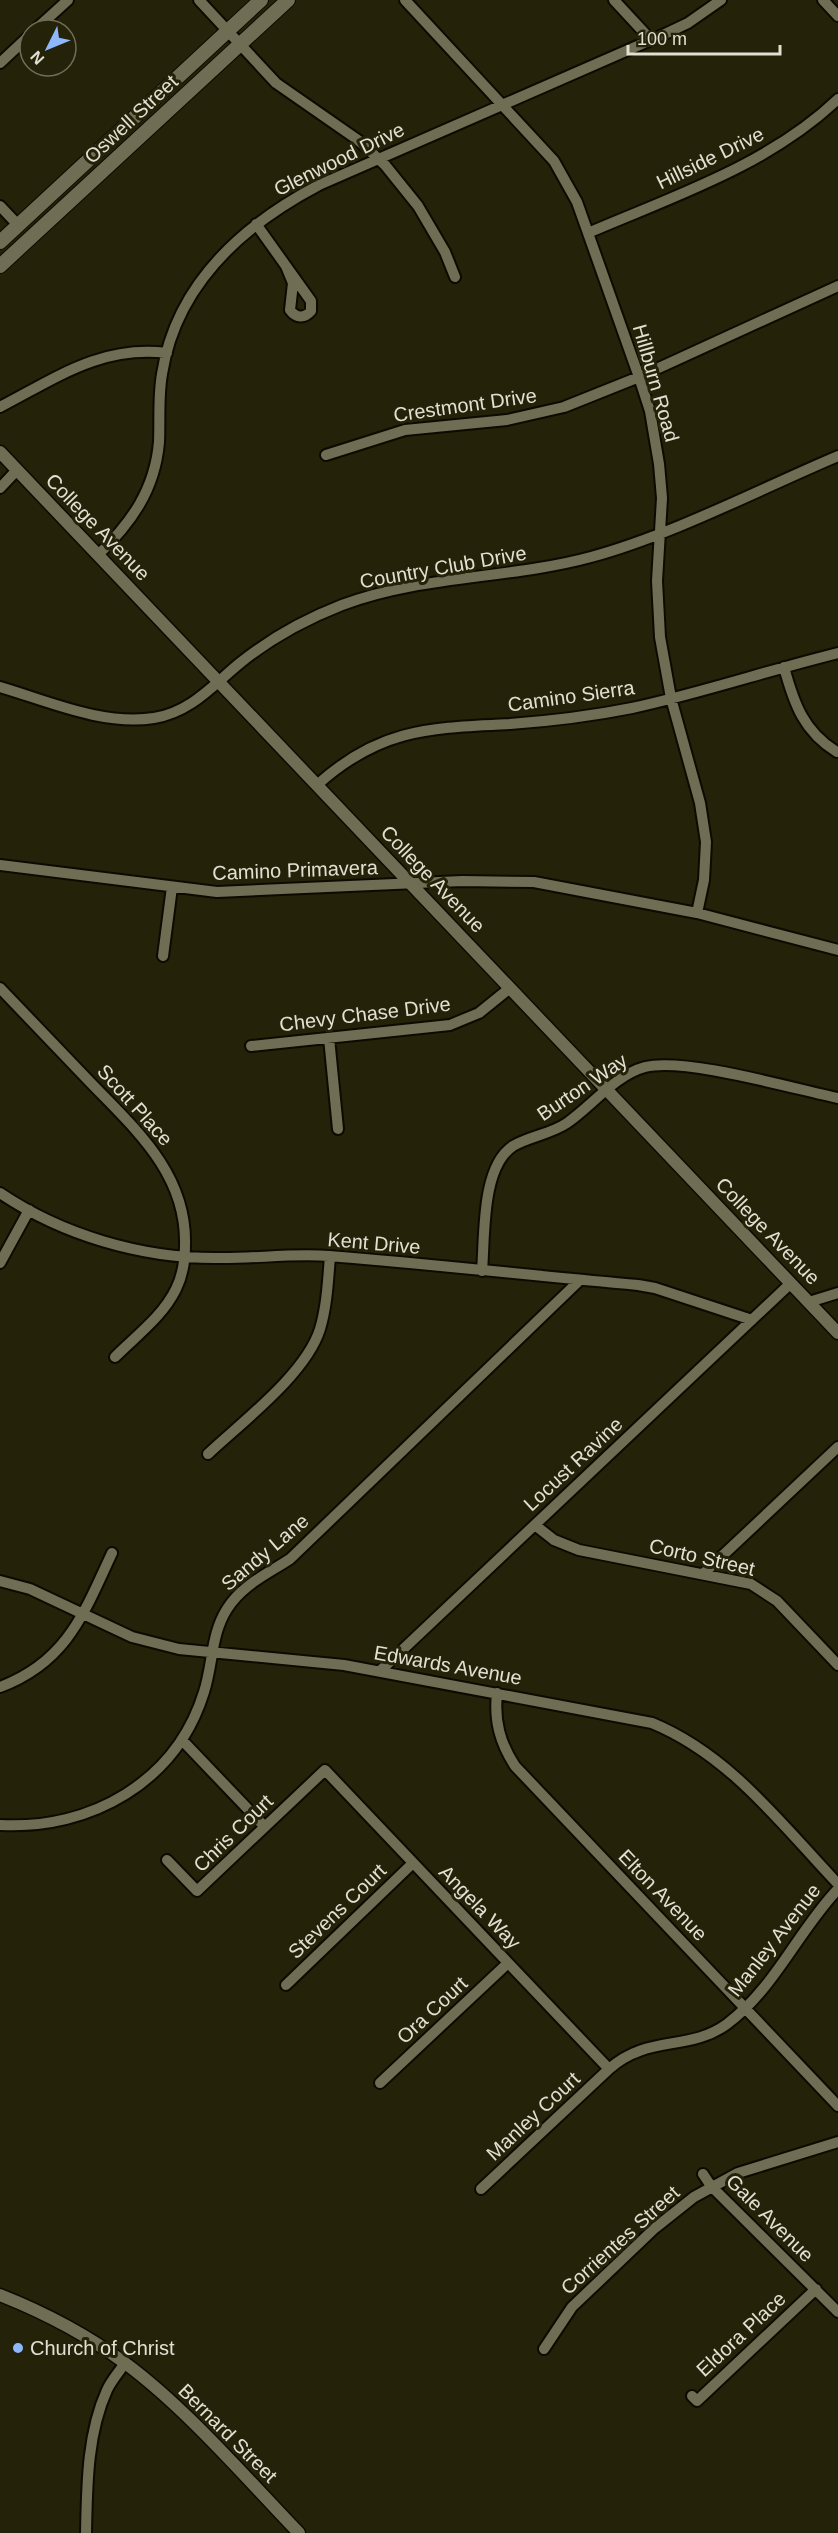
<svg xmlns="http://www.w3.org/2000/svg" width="838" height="2533" font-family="Arial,sans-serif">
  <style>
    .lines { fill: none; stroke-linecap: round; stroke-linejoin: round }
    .minor-casing { stroke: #0d0b00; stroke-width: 14 }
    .tertiary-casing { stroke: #0d0b00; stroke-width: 15 }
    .secondary-casing { stroke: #0d0b00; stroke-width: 16 }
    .minor { stroke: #6f6d53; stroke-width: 10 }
    .tertiary { stroke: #6f6d53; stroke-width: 12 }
    .secondary { stroke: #6f6d53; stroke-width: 14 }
    .poi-dot { fill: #8db9fc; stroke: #242209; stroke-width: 2 }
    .labels { text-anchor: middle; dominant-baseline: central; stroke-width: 6; stroke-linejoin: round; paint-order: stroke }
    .street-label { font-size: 20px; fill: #e1e0d2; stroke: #242209 }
    .poi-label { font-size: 20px; fill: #e1e0d2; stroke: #242209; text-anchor: start }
  </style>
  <rect width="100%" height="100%" fill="#242209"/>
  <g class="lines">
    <g class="minor-casing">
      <path id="minor" d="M 199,0 L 276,83 L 358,140 L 385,165 L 418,206 L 445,252 L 455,277
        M 405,0 L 554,161 L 577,202 L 639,377 L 650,411 L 659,464 L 662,498 L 657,581 L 660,637 L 671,698 L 700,803 L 706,842 L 704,880 L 697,913
        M 614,0 L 651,40
        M 823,0 L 838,16
        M 35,30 L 68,0
        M 0,63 L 30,35
        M 0,206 L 18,225
        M 256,224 L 311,301 L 311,311 C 304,319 296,318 290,310 L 293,283 L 286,266
        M 588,233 C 674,196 769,165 838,99
        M 0,407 C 56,378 101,345 167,353
        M 326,455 L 405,430 L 507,420 L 564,407 L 639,377 L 838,286
        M 0,488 L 17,470
        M 98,555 C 131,523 155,490 159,442 C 160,419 158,397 162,374 C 176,285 243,225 319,185 L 667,33 L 688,23 L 721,0
        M 784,667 C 794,704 804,732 837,752
        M 0,687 C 48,701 103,726 154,718 C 191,712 213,685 240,663 C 271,638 306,619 342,605 C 421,575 510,579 591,557 C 672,535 760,489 838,456
        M 317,785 C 380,728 430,728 510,724 C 551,721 592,716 632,708 C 701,693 769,670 838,653
        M 0,865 L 217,892 L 462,881 L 534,882 L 697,913 L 838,950
        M 163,956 L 172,887
        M 0,988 C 30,1019 59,1050 89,1081 C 134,1128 187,1173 185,1245 C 185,1260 183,1275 176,1289 C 163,1316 136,1336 115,1357
        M 329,1038 L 338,1129
        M 251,1046 L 450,1025 L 479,1013 L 510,988
        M 0,1193 C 62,1235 141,1258 215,1258 C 253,1259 291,1253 329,1256 C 432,1264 535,1276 638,1285 L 655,1288 L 752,1320
        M 0,1263 L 29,1210
        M 482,1271 C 485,1236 481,1167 513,1146 C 530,1136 551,1134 567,1123 C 592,1106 615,1075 645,1067 C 685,1057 794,1089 838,1098
        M 809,1302 L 838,1293
        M 208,1454 C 242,1422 306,1374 320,1329 C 327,1306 328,1280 330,1256
        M 535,1525 L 554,1540 L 579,1550 L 751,1584 L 777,1601 L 838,1665
        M 704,1573 L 838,1447
        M 0,1581 L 30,1589 L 132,1637 L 179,1649 L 344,1665 L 652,1723 C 730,1755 782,1825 838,1884
        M 380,1671 L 791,1283
        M 0,1687 C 67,1662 84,1613 112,1553
        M 497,1693 C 494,1721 500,1743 515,1766 L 838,2106
        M 182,1740 L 265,1827
        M 0,1825 C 91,1830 176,1782 204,1692 C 213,1664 211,1634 227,1609 C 242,1585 267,1574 290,1559 L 580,1280
        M 167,1860 L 197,1891 L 325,1770 L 609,2069
        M 286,1985 L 413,1863
        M 380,2083 L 508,1963
        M 703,2174 L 711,2186 L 838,2312
        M 481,2189 L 609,2069 C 648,2034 689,2052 727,2024 C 775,1988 798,1931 838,1889
        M 544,2349 L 572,2307 L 655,2228 L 694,2197 L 738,2173 L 838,2142
        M 692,2396 L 697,2401 L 816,2289
        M 86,2533 C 87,2486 87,2434 107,2390 C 111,2381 119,2372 125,2363"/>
    </g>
    <g class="tertiary-casing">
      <path id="tertiary" d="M 0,452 L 838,1333
        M 0,2295 C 43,2312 87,2335 125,2363 C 187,2409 245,2477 299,2533"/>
    </g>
    <g class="secondary-casing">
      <path id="secondary" d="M 0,242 L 261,0
        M 0,266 L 288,0"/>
    </g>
    <use href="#minor" class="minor"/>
    <use href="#tertiary" class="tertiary"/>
    <use href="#secondary" class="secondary"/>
  </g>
  <circle class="poi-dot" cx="18" cy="2348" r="6"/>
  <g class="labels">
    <g class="street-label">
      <text transform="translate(131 119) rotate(-43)">Oswell Street</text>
      <text transform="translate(710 158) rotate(-26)">Hillside Drive</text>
      <text transform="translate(339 159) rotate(-26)">Glenwood Drive</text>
      <text transform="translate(656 383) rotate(74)">Hillburn Road</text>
      <text transform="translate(465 405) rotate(-8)">Crestmont Drive</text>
      <text transform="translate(98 527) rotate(46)">College Avenue</text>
      <text transform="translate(443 567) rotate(-10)">Country Club Drive</text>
      <text transform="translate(571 696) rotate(-8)">Camino Sierra</text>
      <text transform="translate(295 870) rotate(-2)">Camino Primavera</text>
      <text transform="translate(433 879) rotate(46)">College Avenue</text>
      <text transform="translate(365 1014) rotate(-7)">Chevy Chase Drive</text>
      <text transform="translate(582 1087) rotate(-34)">Burton Way</text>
      <text transform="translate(135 1105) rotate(48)">Scott Place</text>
      <text transform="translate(768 1231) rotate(46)">College Avenue</text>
      <text transform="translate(374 1243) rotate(5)">Kent Drive</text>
      <text transform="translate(573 1464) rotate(-43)">Locust Ravine</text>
      <text transform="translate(265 1552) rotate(-40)">Sandy Lane</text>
      <text transform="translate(702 1557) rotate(13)">Corto Street</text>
      <text transform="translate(448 1665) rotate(10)">Edwards Avenue</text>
      <text transform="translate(233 1833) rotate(-44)">Chris Court</text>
      <text transform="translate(663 1895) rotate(46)">Elton Avenue</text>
      <text transform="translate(480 1907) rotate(46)">Angela Way</text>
      <text transform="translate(337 1911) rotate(-44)">Stevens Court</text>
      <text transform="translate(774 1940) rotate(-52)">Manley Avenue</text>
      <text transform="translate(432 2010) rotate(-43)">Ora Court</text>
      <text transform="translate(533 2116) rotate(-43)">Manley Court</text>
      <text transform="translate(770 2218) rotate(45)">Gale Avenue</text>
      <text transform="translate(620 2240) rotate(-42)">Corrientes Street</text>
      <text transform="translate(741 2334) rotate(-43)">Eldora Place</text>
      <text transform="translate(228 2433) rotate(45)">Bernard Street</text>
    </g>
    <g class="poi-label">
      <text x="30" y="2348">Church of Christ</text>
    </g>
  </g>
  <g transform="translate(48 48) rotate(227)"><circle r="28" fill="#242209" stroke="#706e59" stroke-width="1.5"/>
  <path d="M0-4.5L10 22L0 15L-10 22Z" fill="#8db9fc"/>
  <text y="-9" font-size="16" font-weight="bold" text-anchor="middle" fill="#e1e0d2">N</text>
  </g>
  <path d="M628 45v9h152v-9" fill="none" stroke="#e1e0d2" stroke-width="3"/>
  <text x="637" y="45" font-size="18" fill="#e1e0d2" stroke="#242209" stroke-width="4.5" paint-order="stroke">100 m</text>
</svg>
